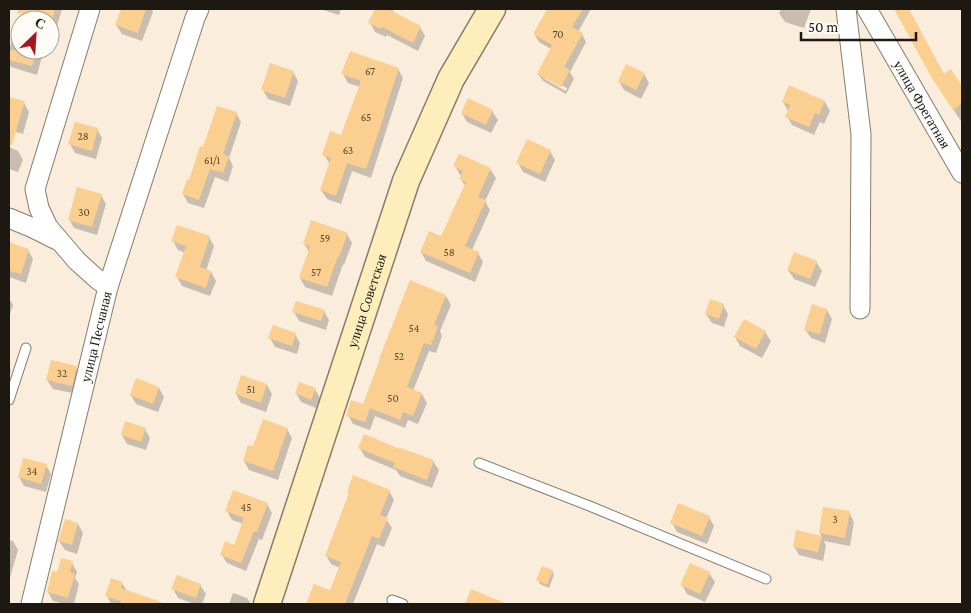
<svg xmlns="http://www.w3.org/2000/svg" width="971" height="613" font-family="'Crimson Pro',serif">
  <style>
    .shadow { fill: #0003; fill-rule: evenodd }
    .building { fill: #fbcf8f }
    .lines { fill: none; stroke-linecap: round; stroke-linejoin: round }
    .lane-casing { stroke: #877c6b; stroke-width: 11 }
    .street-casing { stroke: #877c6b; stroke-width: 21 }
    .secondary-casing { stroke: #877c6b; stroke-width: 29 }
    .lane { stroke: #fff; stroke-width: 9 }
    .street { stroke: #fff; stroke-width: 19 }
    .secondary { stroke: #feeebc; stroke-width: 26 }
    .labels { text-anchor: middle; dominant-baseline: central; stroke-width: 4; stroke-linejoin: round; paint-order: stroke }
    .number-label { font-size: 11px; fill: #544631 }
    .street-label { font-size: 14px; fill: #1d1812; stroke: #fffcf8 }
  </style>
  <rect width="100%" height="100%" fill="#faeddb"/>
  <path class="shadow" d="M 29,9 L 62,9 L 56,30 L 50,29 L 50,20 L 30,20 L 27,15 Z
    M 122,9 L 151,9 L 153,12 L 142,41 L 122,34 L 116,25 Z
    M 320,9 L 341,9 L 339,15 Z
    M 376,9 L 392,9 L 395,14 L 420,27 L 425,36 L 418,51 L 387,35 L 386,37 L 375,32 L 370,23 Z
    M 555,9 L 591,9 L 578,32 L 582,34 L 586,42 L 570,72 L 574,79 L 566,94 L 543,81 L 538,74 L 551,49 L 539,42 L 534,34 L 550,16 ZM 543,76 L 567,88 L 566,91 L 543,78 Z
    M 781,9 L 811,9 L 804,28 L 785,22 L 779,13 Z
    M 896,9 L 908,9 L 944,75 L 951,71 L 962,88 L 961,121 L 944,96 Z
    M 13,37 L 20,38 L 20,50 L 42,50 L 43,53 L 37,75 L 11,67 L 9,63 L 9,50 Z
    M 398,69 L 403,78 L 371,178 L 352,171 L 341,204 L 327,199 L 321,190 L 330,164 L 324,155 L 342,137 L 360,87 L 348,83 L 343,74 Z
    M 293,72 L 298,81 L 290,106 L 268,99 L 263,90 Z
    M 644,74 L 649,83 L 641,99 L 624,90 L 619,81 Z
    M 790,87 L 825,102 L 830,111 L 824,124 L 820,122 L 814,135 L 792,125 L 787,116 L 788,111 L 783,102 Z
    M 9,98 L 24,103 L 29,112 L 23,134 L 9,130 Z
    M 492,111 L 498,120 L 491,133 L 467,122 L 462,113 Z
    M 236,113 L 241,122 L 229,158 L 233,166 L 228,182 L 215,177 L 204,208 L 188,203 L 183,194 L 204,148 Z
    M 97,129 L 102,138 L 96,159 L 75,153 L 70,144 Z
    M 9,147 L 18,151 L 23,160 L 18,172 L 9,169 Z
    M 550,151 L 555,160 L 545,182 L 523,172 L 518,163 Z
    M 455,166 L 490,169 L 496,178 L 485,201 L 490,210 L 472,250 L 478,253 L 483,262 L 475,282 L 426,261 L 421,252 L 442,238 L 465,186 L 461,179 L 462,176 L 460,175 Z
    M 101,195 L 106,204 L 97,235 L 74,228 L 69,219 Z
    M 347,234 L 352,243 L 344,265 L 343,264 L 332,296 L 305,287 L 300,278 L 309,252 L 304,243 Z
    M 209,237 L 214,246 L 206,271 L 211,272 L 216,281 L 210,296 L 182,286 L 177,277 L 185,253 L 178,250 L 173,241 Z
    M 9,244 L 28,250 L 33,259 L 26,283 L 9,277 Z
    M 816,262 L 822,271 L 815,287 L 794,279 L 788,270 Z
    M 446,296 L 451,305 L 440,331 L 442,336 L 436,353 L 429,351 L 413,391 L 422,394 L 427,403 L 418,424 L 408,420 L 405,428 L 375,416 L 370,430 L 353,424 L 348,415 L 364,406 Z
    M 9,298 L 13,305 L 9,317 Z
    M 723,305 L 728,314 L 724,327 L 712,323 L 706,314 Z
    M 827,310 L 832,319 L 825,343 L 811,338 L 805,329 Z
    M 324,311 L 329,320 L 326,330 L 299,321 L 294,312 Z
    M 765,332 L 771,341 L 762,358 L 740,346 L 735,337 Z
    M 295,334 L 300,343 L 297,354 L 275,347 L 270,338 Z
    M 9,366 L 11,370 L 9,378 Z
    M 76,367 L 81,376 L 77,394 L 53,389 L 47,380 Z
    M 267,385 L 272,394 L 266,412 L 241,403 L 236,394 Z
    M 159,388 L 164,397 L 158,412 L 136,404 L 131,395 Z
    M 315,389 L 320,398 L 316,408 L 301,402 L 296,393 Z
    M 145,429 L 150,438 L 146,450 L 127,444 L 122,435 Z
    M 287,429 L 292,438 L 278,480 L 249,470 L 244,461 L 249,446 L 254,448 Z
    M 360,448 L 401,451 L 433,461 L 439,470 L 432,488 L 400,476 L 396,470 L 365,457 Z
    M 46,465 L 51,474 L 46,492 L 24,486 L 19,477 Z
    M 389,491 L 394,500 L 386,519 L 392,528 L 384,547 L 377,544 L 353,604 L 309,604 L 308,603 L 330,591 L 340,568 L 331,564 L 326,555 L 350,494 L 348,492 Z
    M 267,504 L 272,513 L 262,540 L 259,539 L 246,571 L 227,563 L 221,554 L 235,546 L 243,524 L 232,520 L 227,511 Z
    M 849,512 L 854,522 L 850,546 L 824,541 L 826,546 L 823,561 L 799,555 L 794,546 L 797,532 L 822,537 L 820,533 Z
    M 709,517 L 714,526 L 707,544 L 677,532 L 672,523 Z
    M 78,524 L 83,533 L 77,554 L 65,550 L 59,541 Z
    M 9,540 L 13,541 L 18,550 L 9,581 Z
    M 72,563 L 77,572 L 75,578 L 79,584 L 74,604 L 65,604 L 53,601 L 48,592 L 58,573 Z
    M 552,571 L 554,575 L 549,588 L 540,584 L 538,580 Z
    M 709,573 L 715,582 L 705,602 L 687,594 L 682,585 Z
    M 122,583 L 127,591 L 156,602 L 157,604 L 111,604 L 107,596 Z
    M 200,585 L 206,594 L 202,604 L 194,604 L 178,598 L 173,589 Z
    M 233,593 L 247,598 L 251,604 L 229,604 Z"/>
  <path class="building" d="M 18,9 L 55,9 L 52,22 L 50,22 L 50,20 L 44,20 L 17,13 Z
    M 121,9 L 146,9 L 138,33 L 115,25 Z
    M 375,9 L 388,9 L 421,26 L 413,43 L 382,27 L 381,29 L 368,23 Z
    M 547,9 L 583,9 L 572,27 L 583,33 L 564,67 L 570,70 L 561,87 L 537,74 L 552,45 L 533,34 Z
    M 894,9 L 909,9 L 944,74 L 951,69 L 962,86 L 962,103 L 953,110 L 933,80 Z
    M 9,50 L 37,50 L 32,66 L 9,60 Z
    M 350,51 L 399,68 L 384,113 L 385,113 L 366,169 L 347,163 L 336,196 L 320,190 L 331,158 L 322,155 L 330,131 L 341,135 L 361,81 L 341,74 Z
    M 270,63 L 294,71 L 285,98 L 261,90 Z
    M 626,64 L 645,73 L 636,90 L 618,81 Z
    M 789,85 L 825,101 L 819,115 L 815,113 L 809,127 L 785,117 L 790,105 L 782,102 Z
    M 9,97 L 25,101 L 12,145 L 9,145 Z
    M 468,98 L 493,110 L 486,125 L 461,113 Z
    M 217,106 L 237,112 L 223,154 L 229,156 L 223,173 L 210,169 L 199,200 L 182,194 L 187,179 L 189,180 L 200,146 L 203,147 Z
    M 75,122 L 98,128 L 92,151 L 68,144 Z
    M 527,139 L 551,150 L 540,174 L 516,163 Z
    M 459,154 L 491,168 L 478,197 L 486,200 L 465,246 L 479,252 L 470,273 L 420,252 L 429,231 L 441,236 L 466,182 L 459,179 L 463,171 L 453,166 Z
    M 77,187 L 102,194 L 92,227 L 68,220 Z
    M 311,220 L 348,233 L 339,257 L 338,256 L 327,287 L 299,278 L 310,246 L 303,244 Z
    M 177,225 L 210,236 L 200,267 L 211,271 L 206,288 L 175,277 L 186,246 L 171,241 Z
    M 9,242 L 29,249 L 21,274 L 9,271 Z
    M 794,252 L 817,261 L 810,279 L 787,270 Z
    M 410,280 L 446,295 L 434,325 L 438,326 L 431,345 L 424,343 L 407,387 L 422,393 L 413,416 L 403,412 L 400,420 L 370,408 L 365,422 L 346,416 L 351,400 L 363,404 L 380,359 L 379,359 Z
    M 710,299 L 724,304 L 719,319 L 705,314 Z
    M 296,301 L 325,310 L 321,321 L 292,312 Z
    M 812,304 L 827,309 L 820,334 L 804,330 Z
    M 744,319 L 766,331 L 756,349 L 734,337 Z
    M 273,325 L 296,333 L 292,346 L 268,338 Z
    M 51,360 L 77,366 L 72,386 L 46,380 Z
    M 241,375 L 267,384 L 261,403 L 235,394 Z
    M 136,378 L 159,387 L 153,404 L 130,395 Z
    M 299,382 L 316,388 L 311,400 L 295,393 Z
    M 263,419 L 288,428 L 273,471 L 243,461 L 248,445 L 253,446 Z
    M 125,421 L 146,428 L 141,442 L 121,435 Z
    M 364,434 L 400,449 L 400,448 L 434,460 L 427,480 L 393,467 L 395,463 L 358,448 Z
    M 23,458 L 47,464 L 41,484 L 18,477 Z
    M 353,475 L 390,490 L 380,515 L 388,518 L 379,539 L 372,536 L 345,604 L 306,604 L 314,584 L 330,590 L 341,562 L 325,556 L 349,493 L 347,492 Z
    M 233,490 L 268,503 L 257,532 L 254,531 L 241,563 L 220,555 L 225,541 L 234,545 L 244,518 L 225,511 Z
    M 678,503 L 710,516 L 702,536 L 670,523 Z
    M 823,507 L 850,511 L 845,538 L 819,533 Z
    M 65,519 L 78,523 L 72,545 L 58,541 Z
    M 796,530 L 822,536 L 818,552 L 793,547 Z
    M 61,558 L 73,561 L 70,572 L 75,574 L 68,598 L 47,592 L 52,571 L 57,572 Z
    M 690,563 L 710,572 L 700,594 L 680,585 Z
    M 542,566 L 553,570 L 547,585 L 536,580 Z
    M 177,575 L 201,584 L 196,598 L 171,589 Z
    M 111,578 L 123,582 L 121,588 L 161,602 L 161,604 L 120,604 L 121,601 L 105,596 Z
    M 471,589 L 507,604 L 465,604 Z"/>
  <g class="lines">
    <g class="lane-casing">
      <path id="lane" d="M 9,400 L 26,348
        M 479,463 L 592,507 L 766,579
        M 392,600 L 403,604"/>
    </g>
    <g class="street-casing">
      <g id="street">
        <path d="M 846,9 L 861,134 L 860,309"/>
        <path id="s1" d="M 867,9 L 962,173"/>
        <path d="M 9,218 L 33,228 L 57,240"/>
        <path d="M 108,287 L 195,18 L 199,9"/>
        <path id="s2" d="M 31,604 L 108,287 L 97,279 L 77,261 L 48,227 L 39,208 L 35,189 L 90,9"/>
      </g>
    </g>
    <g class="secondary-casing">
      <g id="secondary">
        <path id="s3" d="M 267,604 L 406,181 L 451,79 L 492,9"/>
      </g>
    </g>
    <use href="#lane" class="lane"/>
    <use href="#street" class="street"/>
    <use href="#secondary" class="secondary"/>
  </g>
  <g class="labels">
    <g class="number-label">
      <text x="558" y="34">70</text>
      <text x="370" y="71">67</text>
      <text x="366" y="117">65</text>
      <text x="83" y="136">28</text>
      <text x="348" y="150">63</text>
      <text x="212" y="160">61/1</text>
      <text x="84" y="212">30</text>
      <text x="325" y="238">59</text>
      <text x="449" y="252">58</text>
      <text x="316" y="272">57</text>
      <text x="414" y="328">54</text>
      <text x="399" y="356">52</text>
      <text x="62" y="373">32</text>
      <text x="251" y="389">51</text>
      <text x="393" y="398">50</text>
      <text x="32" y="471">34</text>
      <text x="246" y="507">45</text>
      <text x="835" y="519">3</text>
    </g>
    <g class="street-label">
      <text stroke="none"><textPath href="#s1" startOffset="110">улица Фрегатная</textPath></text>
      <text stroke="none"><textPath href="#s3" startOffset="319">улица Советская</textPath></text>
      <text stroke="none"><textPath href="#s2" startOffset="275">улица Песчаная</textPath></text>
    </g>
  </g>
  <rect width="971" height="613" fill="none" stroke="#1d1812" stroke-width="20"/>
  <g transform="translate(35 35) rotate(25)"><circle r="24" fill="#fffcf8" stroke="#a5a19c"/>
  <path d="M0-4L9 19L0 12L-9 19Z" fill="#a91421"/>
  <text y="-8" font-size="14" font-weight="bold" text-anchor="middle" fill="#1d1812">С</text>
  </g>
  <path d="M801 32v8h115v-8" fill="none" stroke="#1d1812" stroke-width="2.5"/>
  <text x="808" y="32" font-size="15" fill="#1d1812" stroke="#fffcf8" stroke-width="4" paint-order="stroke">50 m</text>
</svg>
